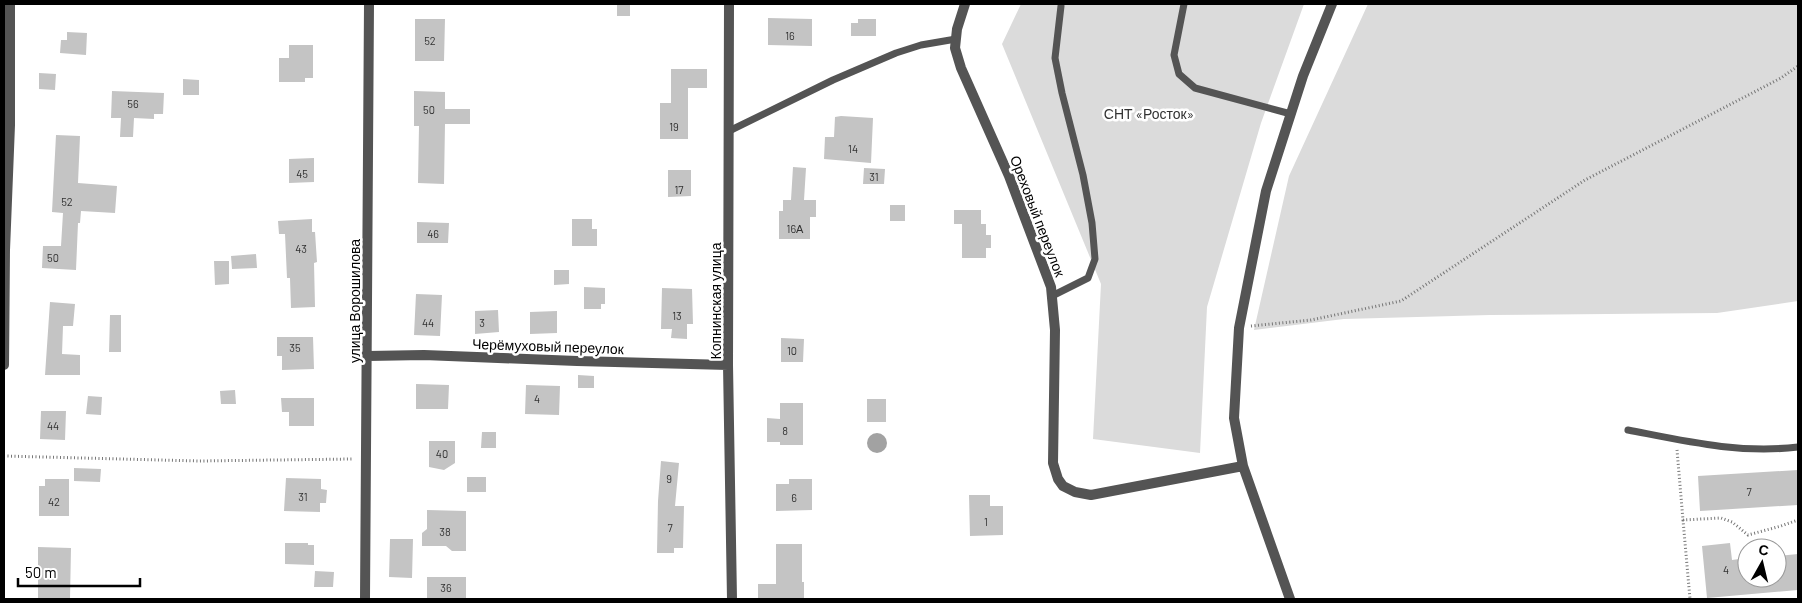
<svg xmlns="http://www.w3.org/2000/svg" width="1802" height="603" font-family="Barlow,sans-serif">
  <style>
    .green { fill: #dbdbdb }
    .water { fill: #a2a2a2 }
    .building { fill: #c4c4c4 }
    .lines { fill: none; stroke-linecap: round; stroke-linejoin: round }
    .path { stroke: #767676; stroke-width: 3; stroke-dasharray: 1 2.5; stroke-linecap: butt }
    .service { stroke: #545454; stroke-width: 7 }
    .minor { stroke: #545454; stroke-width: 10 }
    .labels { text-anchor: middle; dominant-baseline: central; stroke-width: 5; stroke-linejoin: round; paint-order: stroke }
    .number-label { font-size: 11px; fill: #313131 }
    .park-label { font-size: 14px; fill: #323232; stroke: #fff }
    .street-label { font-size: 14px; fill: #000; stroke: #fff }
  </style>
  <rect width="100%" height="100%" fill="#fff"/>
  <path class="green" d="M 1021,4 L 1304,4 L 1261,123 L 1207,307 L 1200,453 L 1093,439 L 1101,284 L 1002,44 Z
    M 1368,4 L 1798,4 L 1798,301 L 1717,313 L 1490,315 L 1344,319 L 1254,330 L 1289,176 Z"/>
  <path class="water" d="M867 443a10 10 0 1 1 20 0a10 10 0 1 1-20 0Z"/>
  <path class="building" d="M 617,4 L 630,4 L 630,16 L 617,16 Z
    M 768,18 L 812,19 L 812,46 L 768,45 Z
    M 415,19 L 445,19 L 444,61 L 415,61 Z
    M 858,19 L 876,19 L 876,36 L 851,36 L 851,23 L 858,23 Z
    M 67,32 L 87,33 L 86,55 L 60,53 L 61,40 L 67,40 Z
    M 289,45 L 313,45 L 313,78 L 305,78 L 305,82 L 279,82 L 279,58 L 289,58 Z
    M 671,69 L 707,69 L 707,88 L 688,88 L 688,139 L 660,139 L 660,103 L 671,103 Z
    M 39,73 L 56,74 L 55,90 L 39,89 Z
    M 183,79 L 199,80 L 199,95 L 183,95 Z
    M 112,91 L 164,93 L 163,114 L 154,114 L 154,119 L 134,118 L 133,137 L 120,137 L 121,118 L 111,118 Z
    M 414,91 L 445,92 L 445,109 L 470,109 L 470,124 L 445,124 L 444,184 L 418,183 L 419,126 L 414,126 Z
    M 841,116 L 873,118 L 871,163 L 824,159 L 825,137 L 834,137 L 835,117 Z
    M 56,135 L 80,136 L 78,183 L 117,186 L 115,213 L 81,211 L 80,223 L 78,223 L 76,270 L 42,268 L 43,246 L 61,246 L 63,213 L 52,212 Z
    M 314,158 L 314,182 L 289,183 L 289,159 Z
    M 793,167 L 806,168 L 804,200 L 816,200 L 816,217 L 810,217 L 810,239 L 779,239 L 779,211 L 783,211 L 783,200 L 791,200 Z
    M 864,168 L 885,169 L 884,184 L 863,184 Z
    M 668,170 L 691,170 L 691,196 L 668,197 Z
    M 890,205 L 905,205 L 905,221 L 890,221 Z
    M 954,210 L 981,210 L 981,224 L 986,224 L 986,235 L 991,235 L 991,248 L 986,248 L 986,258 L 962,258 L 962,224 L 954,224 Z
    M 312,219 L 312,232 L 315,232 L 317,262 L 314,263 L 315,307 L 291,308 L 290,278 L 287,278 L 285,234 L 279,234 L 278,221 Z
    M 572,219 L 592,219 L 592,229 L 597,229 L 597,246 L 572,246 Z
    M 417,222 L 449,223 L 448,243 L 417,243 Z
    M 256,254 L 257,268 L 232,269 L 231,256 Z
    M 214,261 L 229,261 L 229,284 L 215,285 Z
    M 554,270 L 569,270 L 569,284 L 554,285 Z
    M 584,287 L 605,288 L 605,304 L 601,304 L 601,309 L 584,309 Z
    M 662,288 L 692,289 L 693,324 L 687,324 L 687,339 L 671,338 L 672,329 L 661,329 Z
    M 416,294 L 442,295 L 440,336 L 414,335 Z
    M 50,302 L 75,304 L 73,326 L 63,326 L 62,354 L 80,355 L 80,375 L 45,375 Z
    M 498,310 L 499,332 L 475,334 L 475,311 Z
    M 557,311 L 557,333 L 530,334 L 530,312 Z
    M 110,315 L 121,315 L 121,352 L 109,352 Z
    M 277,337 L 313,337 L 314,369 L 282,370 L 282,356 L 277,356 Z
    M 781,338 L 804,339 L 803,362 L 781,362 Z
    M 578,375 L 594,376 L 594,388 L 578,388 Z
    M 416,384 L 449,385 L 448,409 L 416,409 Z
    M 526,385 L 560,386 L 559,415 L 525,414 Z
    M 235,390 L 236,404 L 221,404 L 220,391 Z
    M 88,396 L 102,397 L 101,415 L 86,414 Z
    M 281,398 L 314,398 L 314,426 L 289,426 L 289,412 L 282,412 Z
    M 867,399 L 886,399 L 886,422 L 867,422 Z
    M 780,403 L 803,403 L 803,445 L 780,445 L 780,442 L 767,442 L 767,418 L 780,419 Z
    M 41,411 L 66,411 L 65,440 L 40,439 Z
    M 482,432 L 496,432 L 496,448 L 481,448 Z
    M 429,441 L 455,441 L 455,463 L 444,470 L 429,467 Z
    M 661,461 L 679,463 L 675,506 L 684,506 L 683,548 L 674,548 L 674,553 L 657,553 L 658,501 Z
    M 74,468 L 101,469 L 100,482 L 74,481 Z
    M 1798,470 L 1798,505 L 1700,511 L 1698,476 Z
    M 467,477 L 486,477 L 486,492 L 467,492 Z
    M 286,478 L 321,479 L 321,489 L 327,490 L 326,503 L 320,503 L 320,512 L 284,511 Z
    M 45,479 L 69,479 L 69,516 L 39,516 L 39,486 L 45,486 Z
    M 789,479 L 812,479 L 812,510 L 776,511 L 776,484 L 789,484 Z
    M 969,495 L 990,495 L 990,506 L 1003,506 L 1003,535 L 970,536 Z
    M 427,510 L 466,511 L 466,551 L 452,551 L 446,546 L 422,546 L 422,533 L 427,529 Z
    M 390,539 L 413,539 L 412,578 L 389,577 Z
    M 285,543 L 308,543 L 308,545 L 314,545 L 314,565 L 285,564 Z
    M 1730,543 L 1732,560 L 1747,558 L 1747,578 L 1777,578 L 1777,556 L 1798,554 L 1798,590 L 1707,598 L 1702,546 Z
    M 776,544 L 802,544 L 802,582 L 804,582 L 804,598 L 758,598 L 758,584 L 776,584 Z
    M 38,547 L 71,548 L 70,599 L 38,599 Z
    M 315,571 L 334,572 L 333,587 L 314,587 Z
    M 427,577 L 466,577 L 466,599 L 427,599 Z"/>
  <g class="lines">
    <path class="path" d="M 1251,326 L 1311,320 L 1401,301 L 1585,180 L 1781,78 L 1798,66
      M 1677,450 L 1683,520 L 1721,518 L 1732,522 L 1748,535 L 1781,526 L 1798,520
      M 4,456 L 199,461 L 353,459
      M 1683,520 L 1690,599"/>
    <path class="service" d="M 1184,4 L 1174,55 L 1179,74 L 1195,88 L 1291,114
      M 729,131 L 833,80 L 896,53 L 921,45 L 956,39
      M 1052,296 L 1088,278 L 1095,259 L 1092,223 L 1083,175 L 1062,93 L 1055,58 L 1061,6
      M 1628,430 C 1685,441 1739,454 1798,447"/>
    <path class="minor" d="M 729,4 L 728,365 L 732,599
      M 965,4 L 957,29 L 955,48 L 961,68 L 1009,176 L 1051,287 L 1055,330 L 1053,463 L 1058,479 L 1063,486 L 1075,492 L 1091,495 L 1243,466
      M 368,356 L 424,355 L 577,361 L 728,365
      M 4,365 L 5,250 L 10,125 L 10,4
      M 365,599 L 369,4
      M 1290,599 L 1243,466 L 1234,418 L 1239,328 L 1266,191 L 1303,76 L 1332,4"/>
  </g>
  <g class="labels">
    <g class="number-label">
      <text x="790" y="35">16</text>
      <text x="430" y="40">52</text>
      <text x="133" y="103">56</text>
      <text x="429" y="109">50</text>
      <text x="674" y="126">19</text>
      <text x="853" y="148">14</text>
      <text x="302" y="173">45</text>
      <text x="874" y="176">31</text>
      <text x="679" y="189">17</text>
      <text x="67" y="201">52</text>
      <text x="795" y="228">16А</text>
      <text x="433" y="233">46</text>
      <text x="301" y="248">43</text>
      <text x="53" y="257">50</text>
      <text x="677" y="315">13</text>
      <text x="428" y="322">44</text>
      <text x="482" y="322">3</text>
      <text x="295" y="347">35</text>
      <text x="792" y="350">10</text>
      <text x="537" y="398">4</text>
      <text x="53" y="425">44</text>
      <text x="785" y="430">8</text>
      <text x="442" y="453">40</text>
      <text x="669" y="478">9</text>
      <text x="1749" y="491">7</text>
      <text x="303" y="496">31</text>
      <text x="794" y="497">6</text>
      <text x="54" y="501">42</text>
      <text x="986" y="521">1</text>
      <text x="670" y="527">7</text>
      <text x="445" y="531">38</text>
      <text x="1726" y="569">4</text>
      <text x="446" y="587">36</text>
    </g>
    <g class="park-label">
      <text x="1149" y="113">СНТ «Росток»</text>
    </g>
    <g class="street-label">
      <text transform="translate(1038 216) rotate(69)">Ореховый переулок</text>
      <text transform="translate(354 301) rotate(-90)">улица Ворошилова</text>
      <text transform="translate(715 301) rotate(-90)">Копнинская улица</text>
      <text transform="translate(548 346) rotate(2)">Черёмуховый переулок</text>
    </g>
  </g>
  <rect width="1802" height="603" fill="none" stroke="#000000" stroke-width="10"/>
  <g transform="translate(1762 563) rotate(8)"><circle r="24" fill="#ffffff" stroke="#999999"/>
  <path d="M0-4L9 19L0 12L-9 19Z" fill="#000000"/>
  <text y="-8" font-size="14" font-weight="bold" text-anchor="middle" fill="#000000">С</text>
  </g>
  <path d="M18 578v8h122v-8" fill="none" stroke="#000000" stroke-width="2.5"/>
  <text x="25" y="578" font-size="15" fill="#000000" stroke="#ffffff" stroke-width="4" paint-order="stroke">50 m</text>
</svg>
